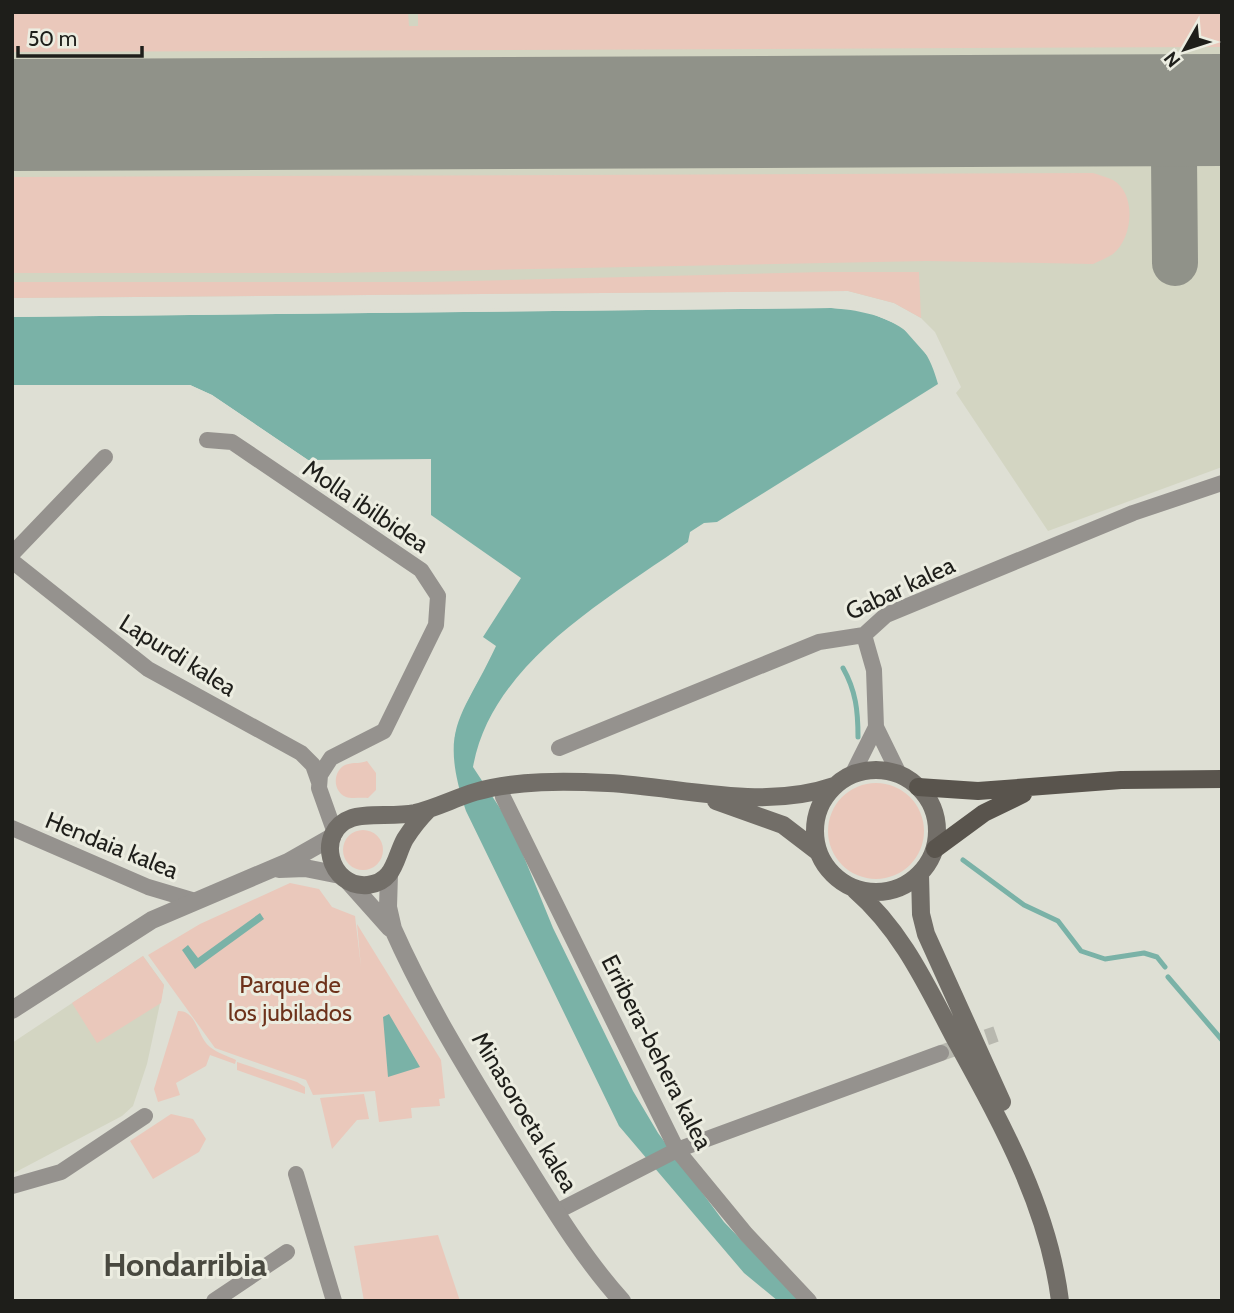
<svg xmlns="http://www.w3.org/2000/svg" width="1234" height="1313" font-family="Cabin,sans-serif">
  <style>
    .built { fill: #d3d5c2 }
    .green { fill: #eac8bb }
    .water { fill: #7ab2a7 }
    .pier { fill: #dedfd4 }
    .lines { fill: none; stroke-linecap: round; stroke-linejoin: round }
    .stream { stroke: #7ab2a7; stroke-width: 5 }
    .taxiway { stroke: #909289; stroke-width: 46 }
    .runway { stroke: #909289; stroke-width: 112 }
    .minor-tunnel { stroke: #b8b8af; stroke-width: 16; stroke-dasharray: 16 8; stroke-linecap: butt }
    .minor { stroke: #95928e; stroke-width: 16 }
    .tertiary { stroke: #95928e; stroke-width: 18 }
    .secondary { stroke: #726e68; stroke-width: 18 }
    .primary { stroke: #59544d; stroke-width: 18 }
    .labels { text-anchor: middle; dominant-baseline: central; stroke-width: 6; stroke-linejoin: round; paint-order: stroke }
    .street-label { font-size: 24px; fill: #1e1e1a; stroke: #ecede1 }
    .park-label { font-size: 24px; fill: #6d321b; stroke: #ecede1 }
    .district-label { font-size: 32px; font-weight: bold; fill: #494940; stroke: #ecede1 }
  </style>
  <rect width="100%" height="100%" fill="#dedfd4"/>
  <path class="built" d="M 12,12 L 1222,12 L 1222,467 L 1048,531 L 956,393 L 961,387 L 935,332 L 921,318 L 894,303 L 848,291 L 12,298 Z
    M 143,956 L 164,985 L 147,1064 L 133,1106 L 122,1116 L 12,1174 L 12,1043 Z"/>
  <path class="green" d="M 12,12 L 408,12 L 409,26 L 418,26 L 418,12 L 1222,12 L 1222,47 L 12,52 Z
    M 1093,173 C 1099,175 1107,177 1113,180 C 1137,194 1133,238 1113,254 C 1107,258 1099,261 1093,264 L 927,261 L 334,273 L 12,273 L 12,177 Z
    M 823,272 L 919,272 L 921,318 L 894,303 L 848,291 L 12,298 L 12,282 L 428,282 Z
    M 367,761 L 376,773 L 376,790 L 368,798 C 361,797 352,799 346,797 C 332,791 333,771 345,765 C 352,762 360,764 367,761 Z
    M828 831a48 48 0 1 1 96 0a48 48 0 1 1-96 0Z
    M343 850a20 20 0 1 1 40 0a20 20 0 1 1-40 0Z
    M 290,883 L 319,889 L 332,907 L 355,916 L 361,967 L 357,924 L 441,1060 L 445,1098 L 439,1099 L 440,1106 L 411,1108 L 412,1118 L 379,1122 L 375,1091 L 313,1095 L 306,1080 L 215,1048 L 148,955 L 200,924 Z
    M 143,956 L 164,985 L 161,1003 L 97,1043 L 72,1003 Z
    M 178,1011 C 197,1010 197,1037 210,1047 C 217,1053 228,1056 236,1060 L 235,1064 L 210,1055 L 206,1066 L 176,1083 L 180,1095 L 158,1102 L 154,1089 Z
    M 237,1062 L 297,1082 L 305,1087 L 305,1094 L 237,1070 Z
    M 364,1094 L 369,1119 L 357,1120 L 332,1149 L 320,1098 Z
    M 171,1114 L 193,1119 L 206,1139 L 199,1152 L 153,1179 L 130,1141 Z
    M 438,1235 L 460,1301 L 364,1301 L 354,1246 Z"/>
  <path class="water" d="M 831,308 C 885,312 924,328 938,384 L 717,522 L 704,523 L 690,532 L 688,542 C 608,599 491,663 473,767 L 511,825 L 553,928 L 633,1091 L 658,1133 L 724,1222 L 780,1280 L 804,1301 L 778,1301 L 744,1273 L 619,1126 L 466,811 C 438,726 462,719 496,646 L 483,637 L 521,578 L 431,515 L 431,459 L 308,460 L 212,395 L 190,385 L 12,385 L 12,317 Z
    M 260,913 L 264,919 L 195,969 L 182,950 L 188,945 L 198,958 Z
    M 389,1014 L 420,1067 L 388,1077 L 383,1017 Z"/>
  <path class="pier" d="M 832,304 L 864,307 L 904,323 L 935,359 L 941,386 L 932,361 L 901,326 L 863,310 L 832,308 L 12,317 L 12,314 Z
    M 12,385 L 190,385 L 212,395 L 308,460 L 303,460 L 210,398 L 189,388 L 12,389 Z
    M 496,646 L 458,718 L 452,747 L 454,775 L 451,777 L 449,747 L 455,717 Z"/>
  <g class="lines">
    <path class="stream" d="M 843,668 C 856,691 858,711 858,737
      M 963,860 L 1024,905 L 1058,921 L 1081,951 L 1105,959 L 1144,953 L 1157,957 L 1165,967
      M 1168,977 L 1222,1040"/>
    <path class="taxiway" d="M 1119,111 C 1149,113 1169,128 1174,158
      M 1175,263 L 1174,158 C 1180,133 1194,113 1222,111"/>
    <path class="runway" d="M 12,115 L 1222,110"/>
    <path class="minor-tunnel" d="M 941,1053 L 996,1034"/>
    <path class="minor" d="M 207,440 L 232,442 L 421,570 L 438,596 L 436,625 L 384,731 L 331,758 L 320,775 L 319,788 L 335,833
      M 12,554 L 105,457
      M 12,561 L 148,669 L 301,753 L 313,765 L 319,782
      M 864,635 L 874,670 L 876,727 L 899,774
      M 559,748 L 819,642 L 864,635 L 886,615 L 1133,513 L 1222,483
      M 852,775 L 876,727
      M 503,797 L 677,1150 L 746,1234 L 809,1301
      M 12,828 L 148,887 L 195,901
      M 296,1174 L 334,1301
      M 12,1186 L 61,1172 L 145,1116
      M 556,1212 L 677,1150 L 941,1053
      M 214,1301 L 287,1252"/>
    <path class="tertiary" d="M 279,869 L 305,868 L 340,875
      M 389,874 L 388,907 L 393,929 C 428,1008 476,1084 521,1157 C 552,1206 583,1258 622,1301
      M 349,882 L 390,928
      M 12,1010 L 152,920 L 288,862 L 332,837"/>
    <path class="secondary" d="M815 831a61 61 0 1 1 122 0a61 61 0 1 1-122 0Z
      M 716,801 L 783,825 L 817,851
      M 428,810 C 419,819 412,828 405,839 C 395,857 395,882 368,885 C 329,889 314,831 352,818 C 367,813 396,817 415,813 C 436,808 455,798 475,792 C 516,780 566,781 608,783 C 682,787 762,811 834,786
      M 920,874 L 921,914 L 926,934 L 1002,1102
      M 855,890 C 901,930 925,982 953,1035 C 999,1119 1048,1204 1060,1301"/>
    <path class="primary" d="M 918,787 L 978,791 L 1121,780 L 1222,779
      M 935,849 L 984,813 L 1023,794"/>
  </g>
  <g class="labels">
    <g class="street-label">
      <text transform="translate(366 506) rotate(34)">Molla ibilbidea</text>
      <text transform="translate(900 588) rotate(-25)">Gabar kalea</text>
      <text transform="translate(178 655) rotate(32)">Lapurdi kalea</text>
      <text transform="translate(112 845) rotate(22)">Hendaia kalea</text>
      <text transform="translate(657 1052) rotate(63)">Erribera-behera kalea</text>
      <text transform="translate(525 1112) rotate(59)">Minasoroeta kalea</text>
    </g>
    <g class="park-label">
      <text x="290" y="984">Parque de<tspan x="290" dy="28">los jubilados</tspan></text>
    </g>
    <g class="district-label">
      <text x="185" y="1264">Hondarribia</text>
    </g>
  </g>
  <rect width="1234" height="1313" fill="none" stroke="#1e1e1a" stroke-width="28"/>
  <g transform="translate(1185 49) rotate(231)" stroke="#ecede1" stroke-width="5" paint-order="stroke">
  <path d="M0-5L12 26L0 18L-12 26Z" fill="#1e1e1a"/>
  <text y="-10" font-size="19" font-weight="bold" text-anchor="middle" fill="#1e1e1a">N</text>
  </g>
  <path d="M18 46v10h124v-10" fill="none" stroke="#1e1e1a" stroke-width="3.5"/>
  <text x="28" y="46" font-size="21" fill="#1e1e1a" stroke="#ecede1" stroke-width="5" paint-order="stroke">50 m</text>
</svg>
